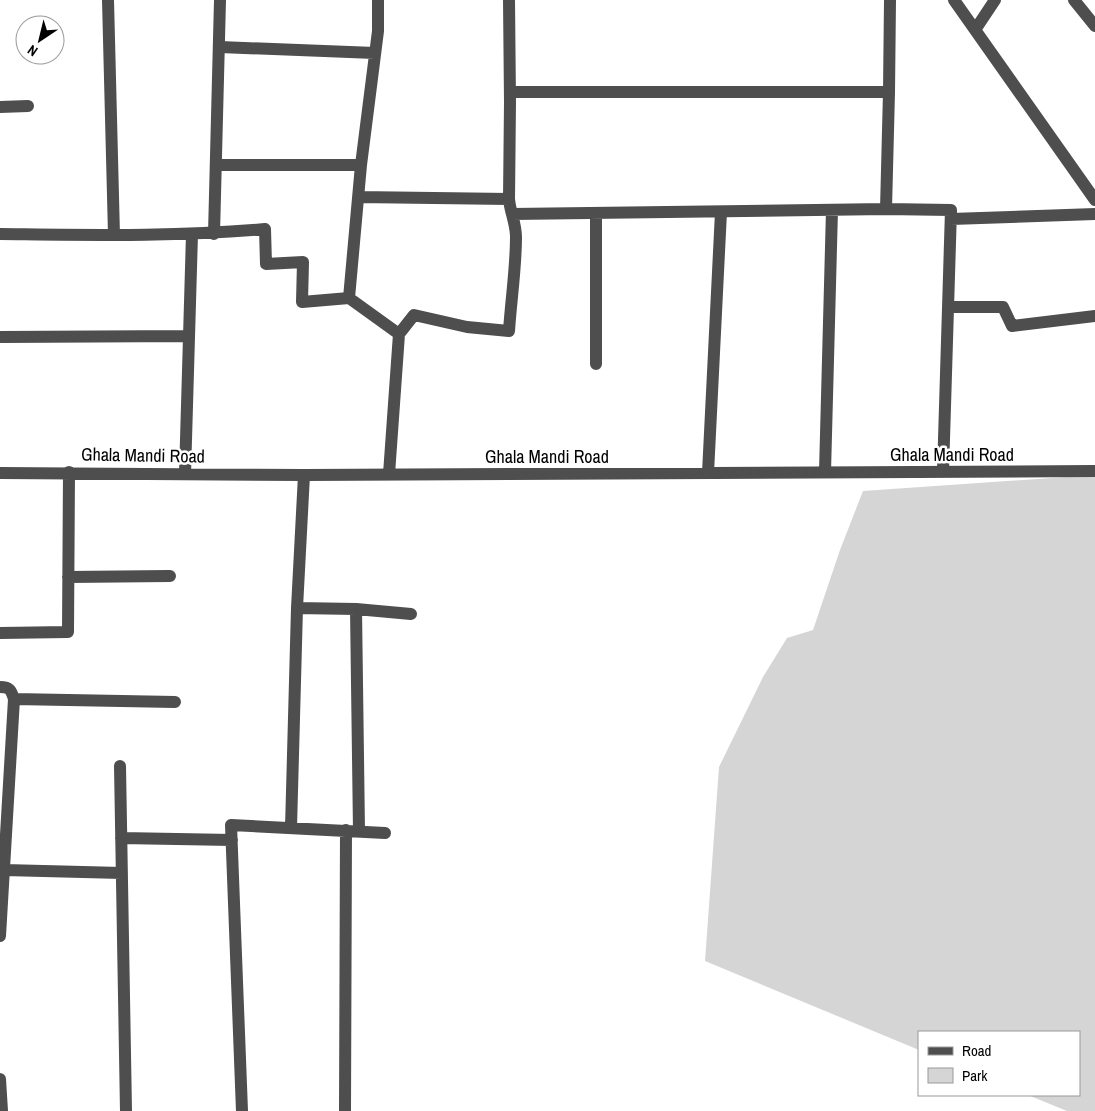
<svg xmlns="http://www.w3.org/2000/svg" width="1095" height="1111" font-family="'Archivo Narrow',sans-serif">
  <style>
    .green { fill: #d5d5d5 }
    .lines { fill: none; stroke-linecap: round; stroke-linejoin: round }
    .minor { stroke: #4e4e4e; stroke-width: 12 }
    .labels { text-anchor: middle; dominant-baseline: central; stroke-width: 5; stroke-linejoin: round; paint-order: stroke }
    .street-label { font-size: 18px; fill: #000; stroke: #fff }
  </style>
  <rect width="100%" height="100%" fill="#fff"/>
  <path class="green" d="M 1095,475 L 1095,1111 L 1067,1111 L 1028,1095 L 1079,1095 L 1079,1032 L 919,1032 L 919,1050 L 705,961 L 719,767 L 763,677 L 787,638 L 813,630 L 840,550 L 863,491 Z"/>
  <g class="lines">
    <path class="minor" d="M 108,0 L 114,235
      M 954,0 L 1095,200
      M 1074,0 L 1095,26
      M 975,30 L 995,0
      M 220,47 L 375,53
      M 510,92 L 889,92 L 890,0
      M 889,92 L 886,209 L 951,210 L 943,472
      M 0,107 L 28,106
      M 216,165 L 361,165
      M 358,197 L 509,199
      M 512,214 L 886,209
      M 951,219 L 1095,214
      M 0,234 C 89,235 177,237 265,229 L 266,264 L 303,262 L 302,302 L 349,298 L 399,334 L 414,315 L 467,327 L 509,331 C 511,300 516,268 516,237 C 516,223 510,212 509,199 L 510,102 L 509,0
      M 214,234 L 220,0
      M 349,298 L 361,165 L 378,31 L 378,0
      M 948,307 L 1003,307 L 1012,326 L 1095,316
      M 0,337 L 189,336
      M 596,364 L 596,213
      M 825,472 L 832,210
      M 0,473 L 304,475 L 1095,471
      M 708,473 L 721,212
      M 185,474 L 192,234
      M 389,474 L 399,334
      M 68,577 L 170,576
      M 297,608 L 356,609 L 411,614
      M 356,609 L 359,831
      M 0,633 L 68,632 L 69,472
      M 0,687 C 10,687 11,690 14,699 L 0,936
      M 14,699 L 175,702
      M 120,766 L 126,1111
      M 291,828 L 297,608 L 304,475
      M 121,838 L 232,840
      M 4,870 L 122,873
      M 0,1079 L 2,1111
      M 242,1111 L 231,825 L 385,833
      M 345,1111 L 346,830"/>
  </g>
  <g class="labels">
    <g class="street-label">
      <text x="952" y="454">Ghala Mandi Road</text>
      <text transform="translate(143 455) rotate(1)">Ghala Mandi Road</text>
      <text x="547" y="456">Ghala Mandi Road</text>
    </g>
  </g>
  <rect x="918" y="1031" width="162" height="65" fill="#ffffff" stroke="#999999"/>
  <rect x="928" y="1047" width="25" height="8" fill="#4e4e4e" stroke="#999999"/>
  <text x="962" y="1056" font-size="15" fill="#000000">Road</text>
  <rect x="928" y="1068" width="25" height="15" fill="#d5d5d5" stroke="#999999"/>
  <text x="962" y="1081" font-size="15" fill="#000000">Park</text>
  <g transform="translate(40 40) rotate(215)"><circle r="24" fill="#ffffff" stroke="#999999"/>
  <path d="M0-4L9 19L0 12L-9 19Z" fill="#000000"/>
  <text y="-8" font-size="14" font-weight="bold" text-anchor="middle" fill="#000000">N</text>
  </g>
</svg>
